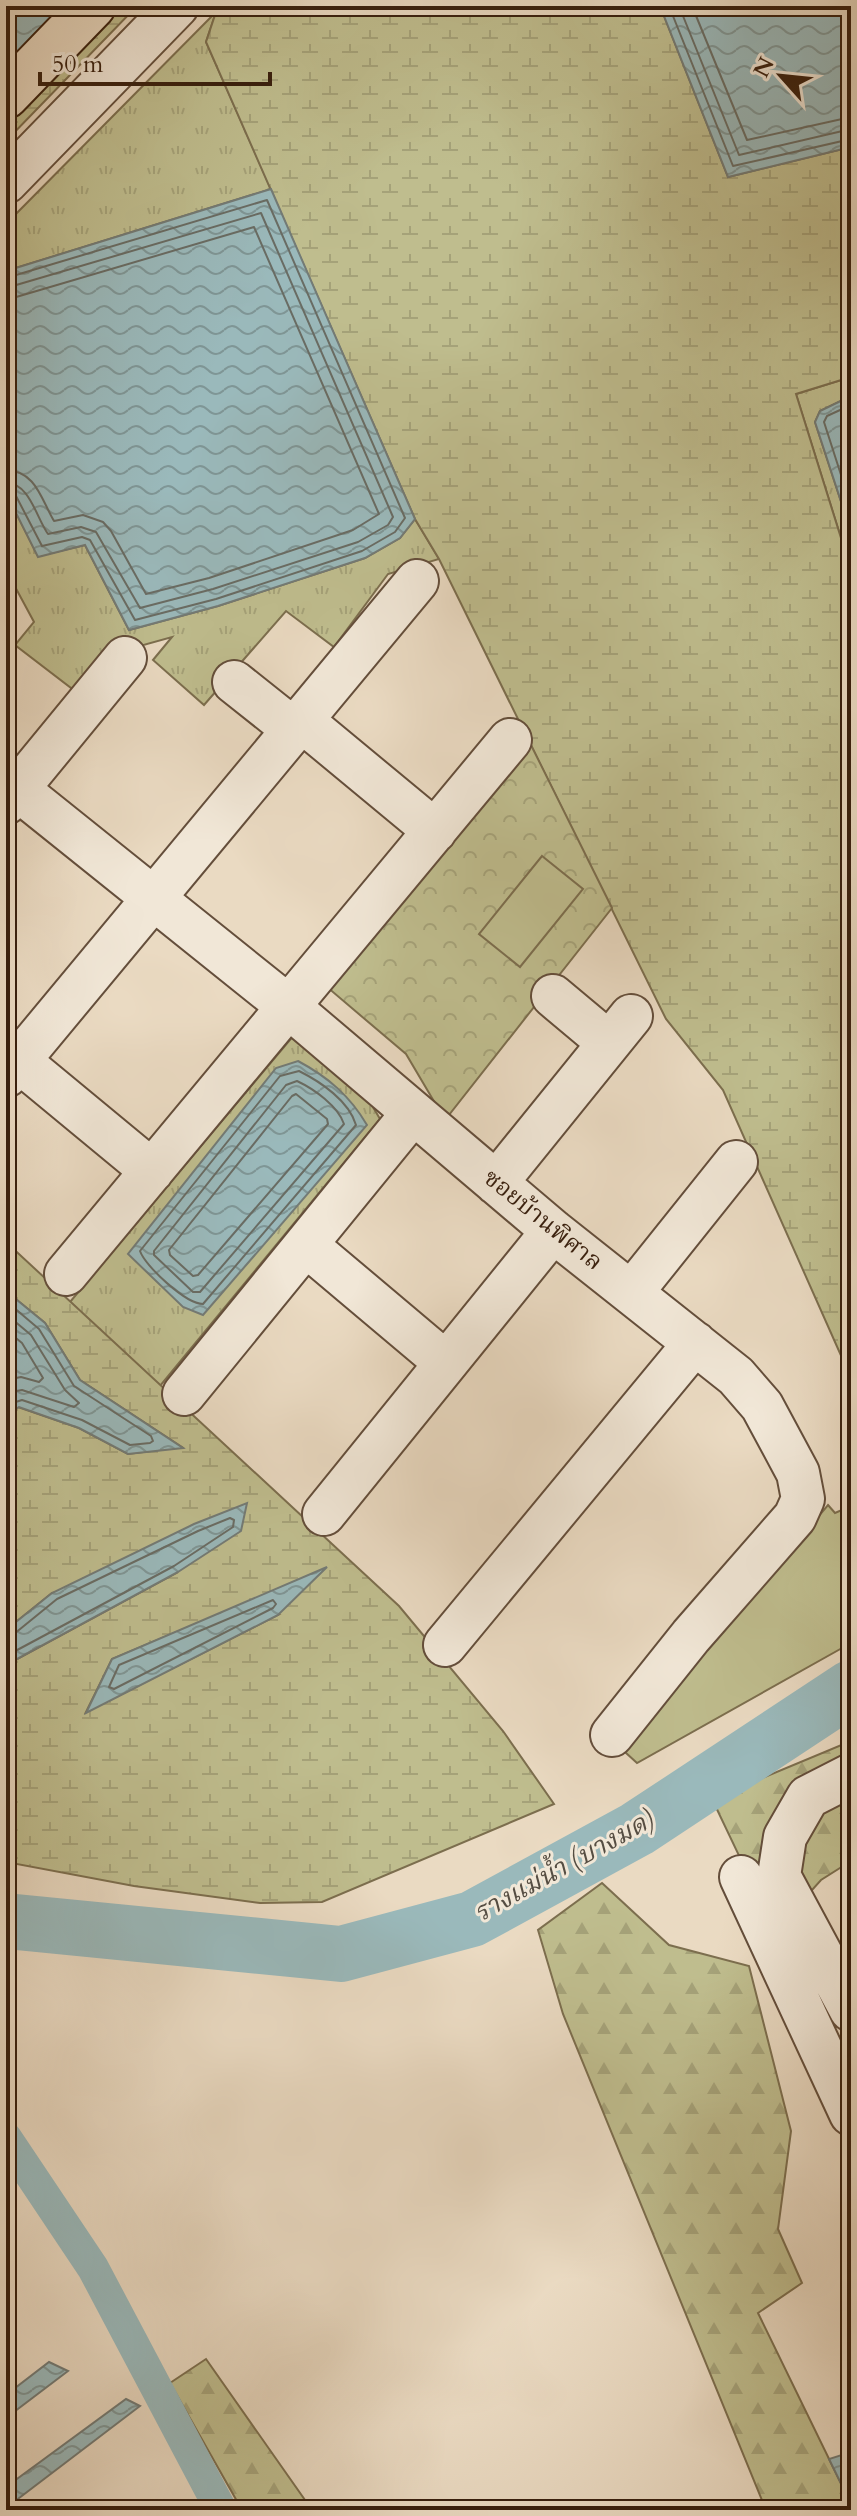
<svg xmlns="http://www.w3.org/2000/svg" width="857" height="2516" font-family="Cardo,'Noto Serif Thai',serif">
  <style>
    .grass { fill: url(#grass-tufts); stroke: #7c6e4e; stroke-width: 2 }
    .forest { fill: url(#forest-firs); stroke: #7c6e4e; stroke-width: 2 }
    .wetland { fill: url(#wetland-marsh); stroke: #7c6e4e; stroke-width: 2; fill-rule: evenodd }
    .park { fill: url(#park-crowns); stroke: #7c6e4e; stroke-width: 2 }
    .garden { fill: #bfbd8e; stroke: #7c6e4e; stroke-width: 2 }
    .water { fill: url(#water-waves); stroke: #737b76; stroke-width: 2 }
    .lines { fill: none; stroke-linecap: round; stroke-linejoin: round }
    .shore { stroke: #696c64; stroke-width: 2 }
    .canal { stroke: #9ab9bb; stroke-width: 32 }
    .river { stroke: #9ab9bb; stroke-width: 56 }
    .minor-casing { stroke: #644e3b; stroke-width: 46 }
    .highway-casing { stroke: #381f0e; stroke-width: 48 }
    .minor { stroke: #f1e7d7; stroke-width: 42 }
    .highway { stroke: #eadac2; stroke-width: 44 }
    .labels { text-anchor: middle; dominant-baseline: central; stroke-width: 6; stroke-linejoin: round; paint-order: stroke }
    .street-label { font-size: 24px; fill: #381f0e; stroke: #f1e7d7 }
    .water-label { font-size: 26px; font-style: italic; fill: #554d42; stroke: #f1e7d7 }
  </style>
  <defs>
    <pattern id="grass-tufts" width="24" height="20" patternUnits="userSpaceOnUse" patternTransform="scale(2)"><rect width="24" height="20" fill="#bfbd8e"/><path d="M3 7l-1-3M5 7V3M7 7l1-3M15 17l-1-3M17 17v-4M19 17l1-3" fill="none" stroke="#a5a279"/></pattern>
    <pattern id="forest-firs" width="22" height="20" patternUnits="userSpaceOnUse" patternTransform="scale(2)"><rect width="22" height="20" fill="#bfbd8e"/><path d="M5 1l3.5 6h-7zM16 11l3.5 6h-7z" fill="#a5a279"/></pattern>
    <pattern id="wetland-marsh" width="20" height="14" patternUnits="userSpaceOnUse" patternTransform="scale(2)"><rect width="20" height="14" fill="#bfbd8e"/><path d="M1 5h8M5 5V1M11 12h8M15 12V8" fill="none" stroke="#a5a279"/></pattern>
    <pattern id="park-crowns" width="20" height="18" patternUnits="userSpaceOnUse" patternTransform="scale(2)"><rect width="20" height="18" fill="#bfbd8e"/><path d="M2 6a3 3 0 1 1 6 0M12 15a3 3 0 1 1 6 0" fill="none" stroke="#a5a279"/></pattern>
    <pattern id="water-waves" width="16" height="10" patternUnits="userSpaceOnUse" patternTransform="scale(2)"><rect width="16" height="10" fill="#9ab9bb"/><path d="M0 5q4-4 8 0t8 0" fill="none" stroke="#7f9696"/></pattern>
  </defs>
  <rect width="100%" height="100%" fill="#eadac2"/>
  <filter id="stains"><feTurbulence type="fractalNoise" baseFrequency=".0025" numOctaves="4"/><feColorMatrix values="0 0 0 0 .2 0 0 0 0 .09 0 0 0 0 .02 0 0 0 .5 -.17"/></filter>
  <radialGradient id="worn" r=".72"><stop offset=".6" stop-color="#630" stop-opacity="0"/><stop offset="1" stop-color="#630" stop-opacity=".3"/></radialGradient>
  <path class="grass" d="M 216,12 L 206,42 L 271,189 L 6,271 L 6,224 Z
    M 851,377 L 851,396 L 820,411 L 815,422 L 851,532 L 851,570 L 796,394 Z
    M 6,493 L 38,556 L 85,545 L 129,630 L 218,606 L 365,558 L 400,538 L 415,519 L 439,559 L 388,574 L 334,647 L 286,611 L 204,705 L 153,660 L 172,637 L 100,657 L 75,691 L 15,645 L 34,622 L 6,570 Z
    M 294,1035 L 364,1092 L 380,1119 L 160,1386 L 70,1302 Z"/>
  <path class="forest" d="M 851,1741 L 851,1861 L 821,1880 L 775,1931 L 712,1799 Z
    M 602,1883 L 669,1945 L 749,1966 L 791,2131 L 778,2229 L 802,2283 L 758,2313 L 851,2504 L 851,2510 L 766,2510 L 563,2014 L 538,1930 Z
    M 206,2359 L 312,2510 L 242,2510 L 170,2383 Z"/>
  <path class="wetland" d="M 6,6 L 137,6 L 6,141 Z
    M 222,6 L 660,6 L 728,177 L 851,147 L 851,377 L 796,394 L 851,570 L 851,1378 L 723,1090 L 666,1019 L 439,559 L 415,519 L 206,42 L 216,12 Z
    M 6,1242 L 399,1606 L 503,1731 L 554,1804 L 322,1902 L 260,1903 L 134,1886 L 6,1862 L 6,1665 L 178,1572 L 52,1593 L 6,1630 L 6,1535 L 9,1531 L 6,1528 L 6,1414 L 18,1407 L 79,1428 L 128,1454 L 182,1447 L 80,1380 L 45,1323 L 6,1291 ZM 229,1610 L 278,1615 L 86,1712 L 112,1659 Z"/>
  <path class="park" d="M 530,743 L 612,908 L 445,1120 L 406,1054 L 327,987 Z"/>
  <path class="garden" d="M 542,856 L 583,889 L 520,967 L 479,934 Z
    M 828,1505 L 835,1513 L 851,1506 L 851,1643 L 637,1763 L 625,1752 L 638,1732 Z"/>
  <path class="water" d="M 6,6 L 116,6 L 6,120 Z
    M 660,6 L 851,6 L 851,147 L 728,177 Z
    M 271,189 L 415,519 L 400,538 L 365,558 L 218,606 L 129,630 L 85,545 L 38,557 L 6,493 L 6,271 Z
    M 851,396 L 851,532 L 815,422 L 820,411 Z
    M 298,1061 C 328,1077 350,1096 367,1125 L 203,1315 L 183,1307 L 128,1254 L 276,1068 Z
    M 6,1291 L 45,1323 L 80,1380 L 183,1448 L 128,1454 L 79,1428 L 19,1407 L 6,1414 Z
    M 247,1503 L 241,1531 L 178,1572 L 6,1665 L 6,1630 L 52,1593 L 194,1524 Z
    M 327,1567 L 278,1615 L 86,1713 L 112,1659 Z
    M 49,2362 L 68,2371 L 6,2418 L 6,2395 Z
    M 126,2399 L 140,2406 L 6,2508 L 6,2487 Z
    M 851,2452 L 851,2504 L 829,2459 Z"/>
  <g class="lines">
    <path class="shore" d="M 669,6 L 733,166 L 851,139
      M 679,6 L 739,155 L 851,129
      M 692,6 L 747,140 L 851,117
      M 6,278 L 267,200 L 405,518 L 395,532 L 362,551 L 216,599 L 135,620 L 90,540 L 82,537 L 42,546 L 16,496 L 6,492
      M 6,288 L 261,213 L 393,517 L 388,525 L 358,542 L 213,589 L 140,608 L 96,532 L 81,527 L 48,534 C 36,517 30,484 6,482
      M 6,300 L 254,227 L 379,514 L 353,530 L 209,578 L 146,594 L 111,531 L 103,522 L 83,515 L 54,521 C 41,499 36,471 6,470
      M 851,405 L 827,416 L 824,422 L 851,506
      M 299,1071 C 321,1082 349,1101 356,1125 L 203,1304 C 186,1304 145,1266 140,1251 L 280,1076 Z
      M 297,1081 C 314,1089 338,1106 344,1124 L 200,1292 L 193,1292 L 154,1255 L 154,1251 L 286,1085 Z
      M 296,1094 L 327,1119 L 328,1124 L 198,1275 L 193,1276 L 170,1255 L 169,1250 L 292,1096 Z
      M 6,1301 L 39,1329 L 74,1386 L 151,1436 L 153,1441 L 150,1443 L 130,1445 L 82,1420 L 22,1400 L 6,1405
      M 6,1314 L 31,1335 L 65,1390 L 79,1403 L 74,1407 L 22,1390 L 6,1393
      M 6,1330 L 22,1343 L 43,1378 L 39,1382 L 21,1377 L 6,1380
      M 273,1600 L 276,1604 L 273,1608 L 114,1689 L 109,1687 L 119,1665 Z
      M 6,1635 L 14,1634 L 57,1599 L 198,1531 L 230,1518 L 234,1520 L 233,1527 L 174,1566 L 6,1656"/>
    <path class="canal" d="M 6,2138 L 93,2268 L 221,2510"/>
    <path class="river" d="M 6,1921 L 341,1954 L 472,1919 L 637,1829 L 851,1688"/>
    <g class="minor-casing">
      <path id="minor" d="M 6,182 L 177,6
        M 234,682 L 293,729
        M 301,720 L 435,831
        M 6,780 L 289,1007 L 553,1231 L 736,1376 L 762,1406 L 798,1473 L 803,1499 L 795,1517 L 691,1636 L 612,1735
        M 6,803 L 125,658
        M 553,996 L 609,1043
        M 19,1061 L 152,1171
        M 6,1076 L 417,581
        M 496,1183 L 631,1016
        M 306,1245 L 446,1363
        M 66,1274 L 510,740
        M 632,1292 L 736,1162
        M 184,1394 L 413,1113
        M 324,1514 L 553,1231
        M 445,1645 L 695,1343
        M 851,1775 L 808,1797 L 785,1837 L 779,1876 L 851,2010
        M 741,1877 L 851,2114"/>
    </g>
    <g class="highway-casing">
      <path id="highway" d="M 6,96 L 93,6"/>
    </g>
    <use href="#minor" class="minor"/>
    <use href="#highway" class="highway"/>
  </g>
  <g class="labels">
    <g class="street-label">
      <text transform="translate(543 1220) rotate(39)">ซอยบ้านพิศาล</text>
    </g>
    <g class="water-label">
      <text transform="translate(564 1866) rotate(-29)">รางแม่น้ำ (บางมด)</text>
    </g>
  </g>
  <rect width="857" height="2516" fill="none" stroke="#eadac2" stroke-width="32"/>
  <rect x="8" y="8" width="841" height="2500" fill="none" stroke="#381f0e" stroke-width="4"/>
  <rect x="16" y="16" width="825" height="2484" fill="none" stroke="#381f0e" stroke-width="2"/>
  <g transform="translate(781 76) rotate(297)" stroke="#f1e7d7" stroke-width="6" paint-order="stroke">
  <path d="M0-6L14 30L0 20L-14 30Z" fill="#381f0e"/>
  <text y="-12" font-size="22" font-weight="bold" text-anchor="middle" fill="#381f0e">N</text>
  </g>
  <path d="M40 72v12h230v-12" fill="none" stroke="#381f0e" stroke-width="4"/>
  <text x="52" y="72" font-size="24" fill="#381f0e" stroke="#f1e7d7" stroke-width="6" paint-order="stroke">50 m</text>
  <rect width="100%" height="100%" filter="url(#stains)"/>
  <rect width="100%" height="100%" fill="url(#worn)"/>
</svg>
